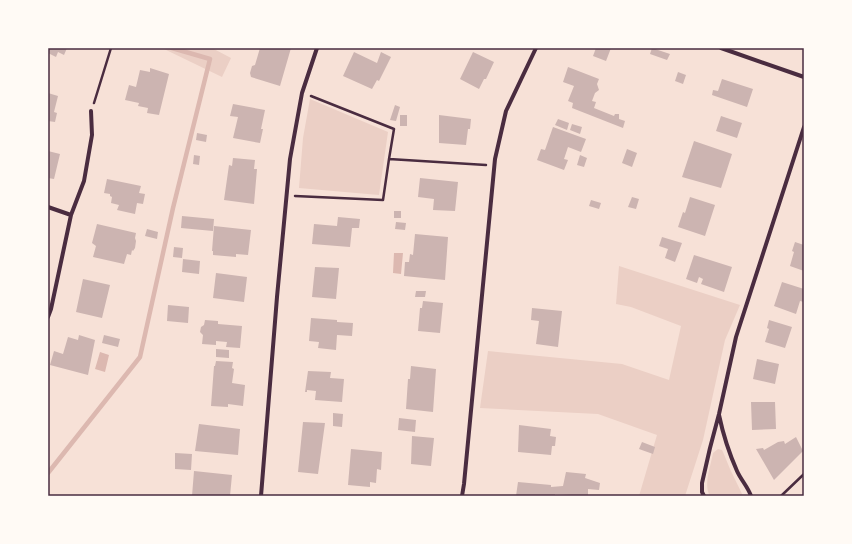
<svg xmlns="http://www.w3.org/2000/svg" width="852" height="544" font-family="'Source Sans 3',sans-serif">
  <style>
    .green { fill: #ebcfc5 }
    .water { fill: #dcb8b0 }
    .lines { fill: none; stroke-linecap: round; stroke-linejoin: round }
    .stream { stroke: #dcb8b0; stroke-width: 4.5 }
    .building { fill: #ccb4b1 }
    .path { stroke: #4a2c40; stroke-width: 2.5 }
    .minor { stroke: #4a2c40; stroke-width: 4 }
    .neatline { fill: none; stroke: #4a2c40; stroke-width: 1.5 }
  </style>
  <rect width="100%" height="100%" fill="#f7e1d7"/>
  <path class="green" d="M 162,48 L 212,48 L 231,58 L 222,77 Z
    M 310,99 L 388,132 L 379,195 L 299,188 L 303,138 Z
    M 619,266 L 740,305 L 725,340 L 703,440 L 685,496 L 639,496 L 657,435 L 598,414 L 480,408 L 488,351 L 622,364 L 669,380 L 681,326 L 631,307 L 616,304 Z
    M 718,449 L 722,450 L 723,452 L 730,469 L 743,496 L 710,496 C 703,485 711,465 713,453 Z"/>
  <path class="water" d="M 394,253 L 403,253 L 401,274 L 393,273 Z
    M 100,352 L 109,355 L 105,372 L 95,369 Z"/>
  <g class="lines">
    <path class="stream" d="M 48,473 L 140,357 L 173,208 L 210,59 L 172,48"/>
  </g>
  <path class="building" d="M 48,48 L 67,48 L 64,55 L 58,52 L 56,57 L 48,53 Z
    M 260,48 L 291,48 L 280,86 L 251,77 L 250,73 L 252,66 L 255,65 Z
    M 596,48 L 611,48 L 606,61 L 593,56 Z
    M 652,48 L 670,54 L 667,60 L 650,54 Z
    M 354,52 L 377,63 L 381,52 L 391,57 L 379,81 L 377,80 L 372,89 L 343,76 Z
    M 473,52 L 494,62 L 486,79 L 484,79 L 479,89 L 460,79 Z
    M 568,67 L 599,79 L 597,84 L 599,90 L 595,93 L 592,101 L 596,102 L 594,108 L 614,116 L 615,114 L 619,114 L 619,119 L 625,121 L 623,128 L 572,108 L 573,103 L 568,101 L 574,86 L 563,82 Z
    M 150,68 L 169,74 L 159,115 L 147,113 L 148,108 L 138,106 L 139,103 L 125,100 L 129,85 L 136,87 L 140,70 L 150,72 Z
    M 678,72 L 686,75 L 683,84 L 675,81 Z
    M 722,79 L 753,89 L 747,107 L 712,95 L 713,90 L 718,91 Z
    M 48,93 L 58,96 L 54,112 L 57,113 L 55,122 L 48,121 Z
    M 233,104 L 265,110 L 261,129 L 263,129 L 260,143 L 233,138 L 238,117 L 230,116 Z
    M 395,105 L 400,107 L 396,121 L 390,120 Z
    M 400,115 L 407,115 L 407,126 L 400,126 Z
    M 439,115 L 471,119 L 470,129 L 468,129 L 466,145 L 439,143 Z
    M 721,116 L 742,123 L 737,138 L 716,131 Z
    M 558,119 L 569,123 L 567,130 L 555,125 Z
    M 572,124 L 582,127 L 580,134 L 570,130 Z
    M 553,127 L 586,139 L 581,152 L 568,147 L 564,159 L 568,160 L 564,170 L 537,160 L 541,149 L 545,150 Z
    M 197,133 L 207,135 L 206,142 L 196,140 Z
    M 694,141 L 732,154 L 721,188 L 682,177 Z
    M 627,149 L 637,153 L 632,167 L 622,163 Z
    M 48,151 L 60,154 L 54,179 L 48,178 Z
    M 194,155 L 200,156 L 199,165 L 193,164 Z
    M 580,155 L 587,158 L 584,167 L 577,165 Z
    M 233,158 L 255,160 L 254,169 L 257,169 L 254,204 L 224,200 L 229,165 L 232,166 Z
    M 420,178 L 458,182 L 455,211 L 433,210 L 434,199 L 418,197 Z
    M 107,179 L 141,186 L 139,193 L 145,194 L 143,204 L 137,203 L 135,214 L 117,210 L 119,205 L 111,203 L 112,197 L 110,196 L 110,194 L 104,193 Z
    M 632,197 L 639,199 L 636,209 L 628,207 Z
    M 690,197 L 715,205 L 705,236 L 678,227 L 683,212 L 685,213 Z
    M 591,200 L 601,203 L 599,209 L 589,206 Z
    M 394,211 L 401,211 L 401,218 L 394,218 Z
    M 182,216 L 214,219 L 213,231 L 181,228 Z
    M 338,217 L 360,219 L 359,228 L 352,228 L 350,247 L 312,244 L 314,224 L 337,226 Z
    M 396,222 L 406,223 L 405,230 L 395,229 Z
    M 97,224 L 136,233 L 135,238 L 136,241 L 135,248 L 133,251 L 132,250 L 131,255 L 127,254 L 124,264 L 93,257 L 96,246 L 92,243 Z
    M 214,226 L 251,230 L 248,255 L 236,254 L 236,257 L 213,255 L 213,251 L 212,251 Z
    M 147,229 L 158,232 L 157,239 L 145,236 Z
    M 415,234 L 448,237 L 445,280 L 404,276 L 405,262 L 409,262 L 410,254 L 413,255 Z
    M 662,237 L 682,243 L 675,262 L 665,258 L 668,249 L 659,246 Z
    M 795,242 L 804,245 L 804,271 L 790,266 L 794,252 L 792,251 Z
    M 174,247 L 183,248 L 182,258 L 173,257 Z
    M 694,255 L 732,267 L 724,292 L 701,284 L 703,279 L 699,277 L 697,283 L 686,279 Z
    M 183,259 L 200,261 L 199,274 L 182,272 Z
    M 315,267 L 339,268 L 336,299 L 312,297 Z
    M 216,273 L 247,277 L 244,302 L 213,298 Z
    M 83,279 L 110,285 L 102,318 L 76,312 Z
    M 782,282 L 804,289 L 803,291 L 804,291 L 804,302 L 800,301 L 796,314 L 774,306 Z
    M 416,291 L 426,291 L 425,297 L 415,297 Z
    M 423,301 L 443,303 L 440,333 L 418,331 L 420,308 L 422,308 Z
    M 168,305 L 189,307 L 188,323 L 167,321 Z
    M 532,308 L 562,311 L 558,347 L 536,344 L 539,321 L 531,320 Z
    M 311,318 L 337,320 L 337,322 L 353,323 L 352,336 L 337,335 L 336,350 L 318,348 L 319,342 L 309,341 Z
    M 205,320 L 218,321 L 218,324 L 242,326 L 240,348 L 226,347 L 227,342 L 216,341 L 216,345 L 202,344 L 203,335 L 200,332 L 201,327 L 204,325 Z
    M 769,320 L 792,327 L 785,348 L 765,342 L 769,329 L 767,328 Z
    M 79,335 L 95,340 L 88,375 L 50,365 L 54,351 L 63,354 L 68,337 L 78,340 Z
    M 104,335 L 120,339 L 118,347 L 102,343 Z
    M 216,349 L 229,350 L 229,358 L 216,357 Z
    M 757,359 L 779,364 L 775,384 L 753,379 Z
    M 216,361 L 233,362 L 232,368 L 234,369 L 232,383 L 245,385 L 243,406 L 228,404 L 228,407 L 211,406 L 214,366 L 215,366 Z
    M 411,366 L 436,369 L 433,412 L 406,409 L 408,379 L 410,379 Z
    M 308,371 L 331,372 L 330,378 L 344,379 L 342,402 L 315,400 L 316,391 L 307,390 L 307,392 L 305,392 Z
    M 751,402 L 775,402 L 776,429 L 752,430 Z
    M 333,413 L 343,414 L 342,427 L 333,426 Z
    M 399,418 L 416,420 L 415,432 L 398,430 Z
    M 303,422 L 325,423 L 318,474 L 298,472 Z
    M 199,424 L 240,429 L 238,455 L 195,451 Z
    M 519,425 L 551,429 L 550,436 L 556,437 L 555,446 L 552,446 L 551,455 L 518,452 Z
    M 412,436 L 434,438 L 431,466 L 411,464 Z
    M 796,437 L 803,451 L 774,480 L 756,449 L 763,448 L 764,450 L 778,442 L 784,441 L 785,444 Z
    M 642,442 L 655,447 L 653,454 L 639,449 Z
    M 351,449 L 382,452 L 381,470 L 377,469 L 376,483 L 370,482 L 370,487 L 348,485 Z
    M 175,453 L 192,454 L 191,470 L 175,469 Z
    M 194,471 L 232,475 L 230,496 L 192,496 Z
    M 566,472 L 586,474 L 585,478 L 600,483 L 599,490 L 588,489 L 588,496 L 555,494 L 555,496 L 516,496 L 518,482 L 551,485 L 551,487 L 563,486 Z"/>
  <g class="lines">
    <path class="path" d="M 311,96 L 394,129 L 389,159
      M 94,103 L 111,48
      M 295,196 L 383,200 L 389,159 L 486,165
      M 781,496 L 804,474"/>
    <path class="minor" d="M 721,48 L 804,77
      M 48,207 L 71,215
      M 48,317 L 51,309 L 71,215 L 84,181 L 92,135 L 91,111
      M 719,415 C 723,434 729,453 737,471 C 741,480 748,487 751,496
      M 261,496 L 277,297 L 290,159 L 302,93 L 317,48
      M 462,496 L 464,484 L 495,159 L 506,111 L 536,48
      M 704,496 L 702,492 L 702,483 L 710,448 L 719,414 L 736,337 L 804,127"/>
  </g>
  <rect width="852" height="544" fill="none" stroke="#fffaf5" stroke-width="98"/>
  <rect x="49" y="49" width="754" height="446" class="neatline"/>
</svg>
